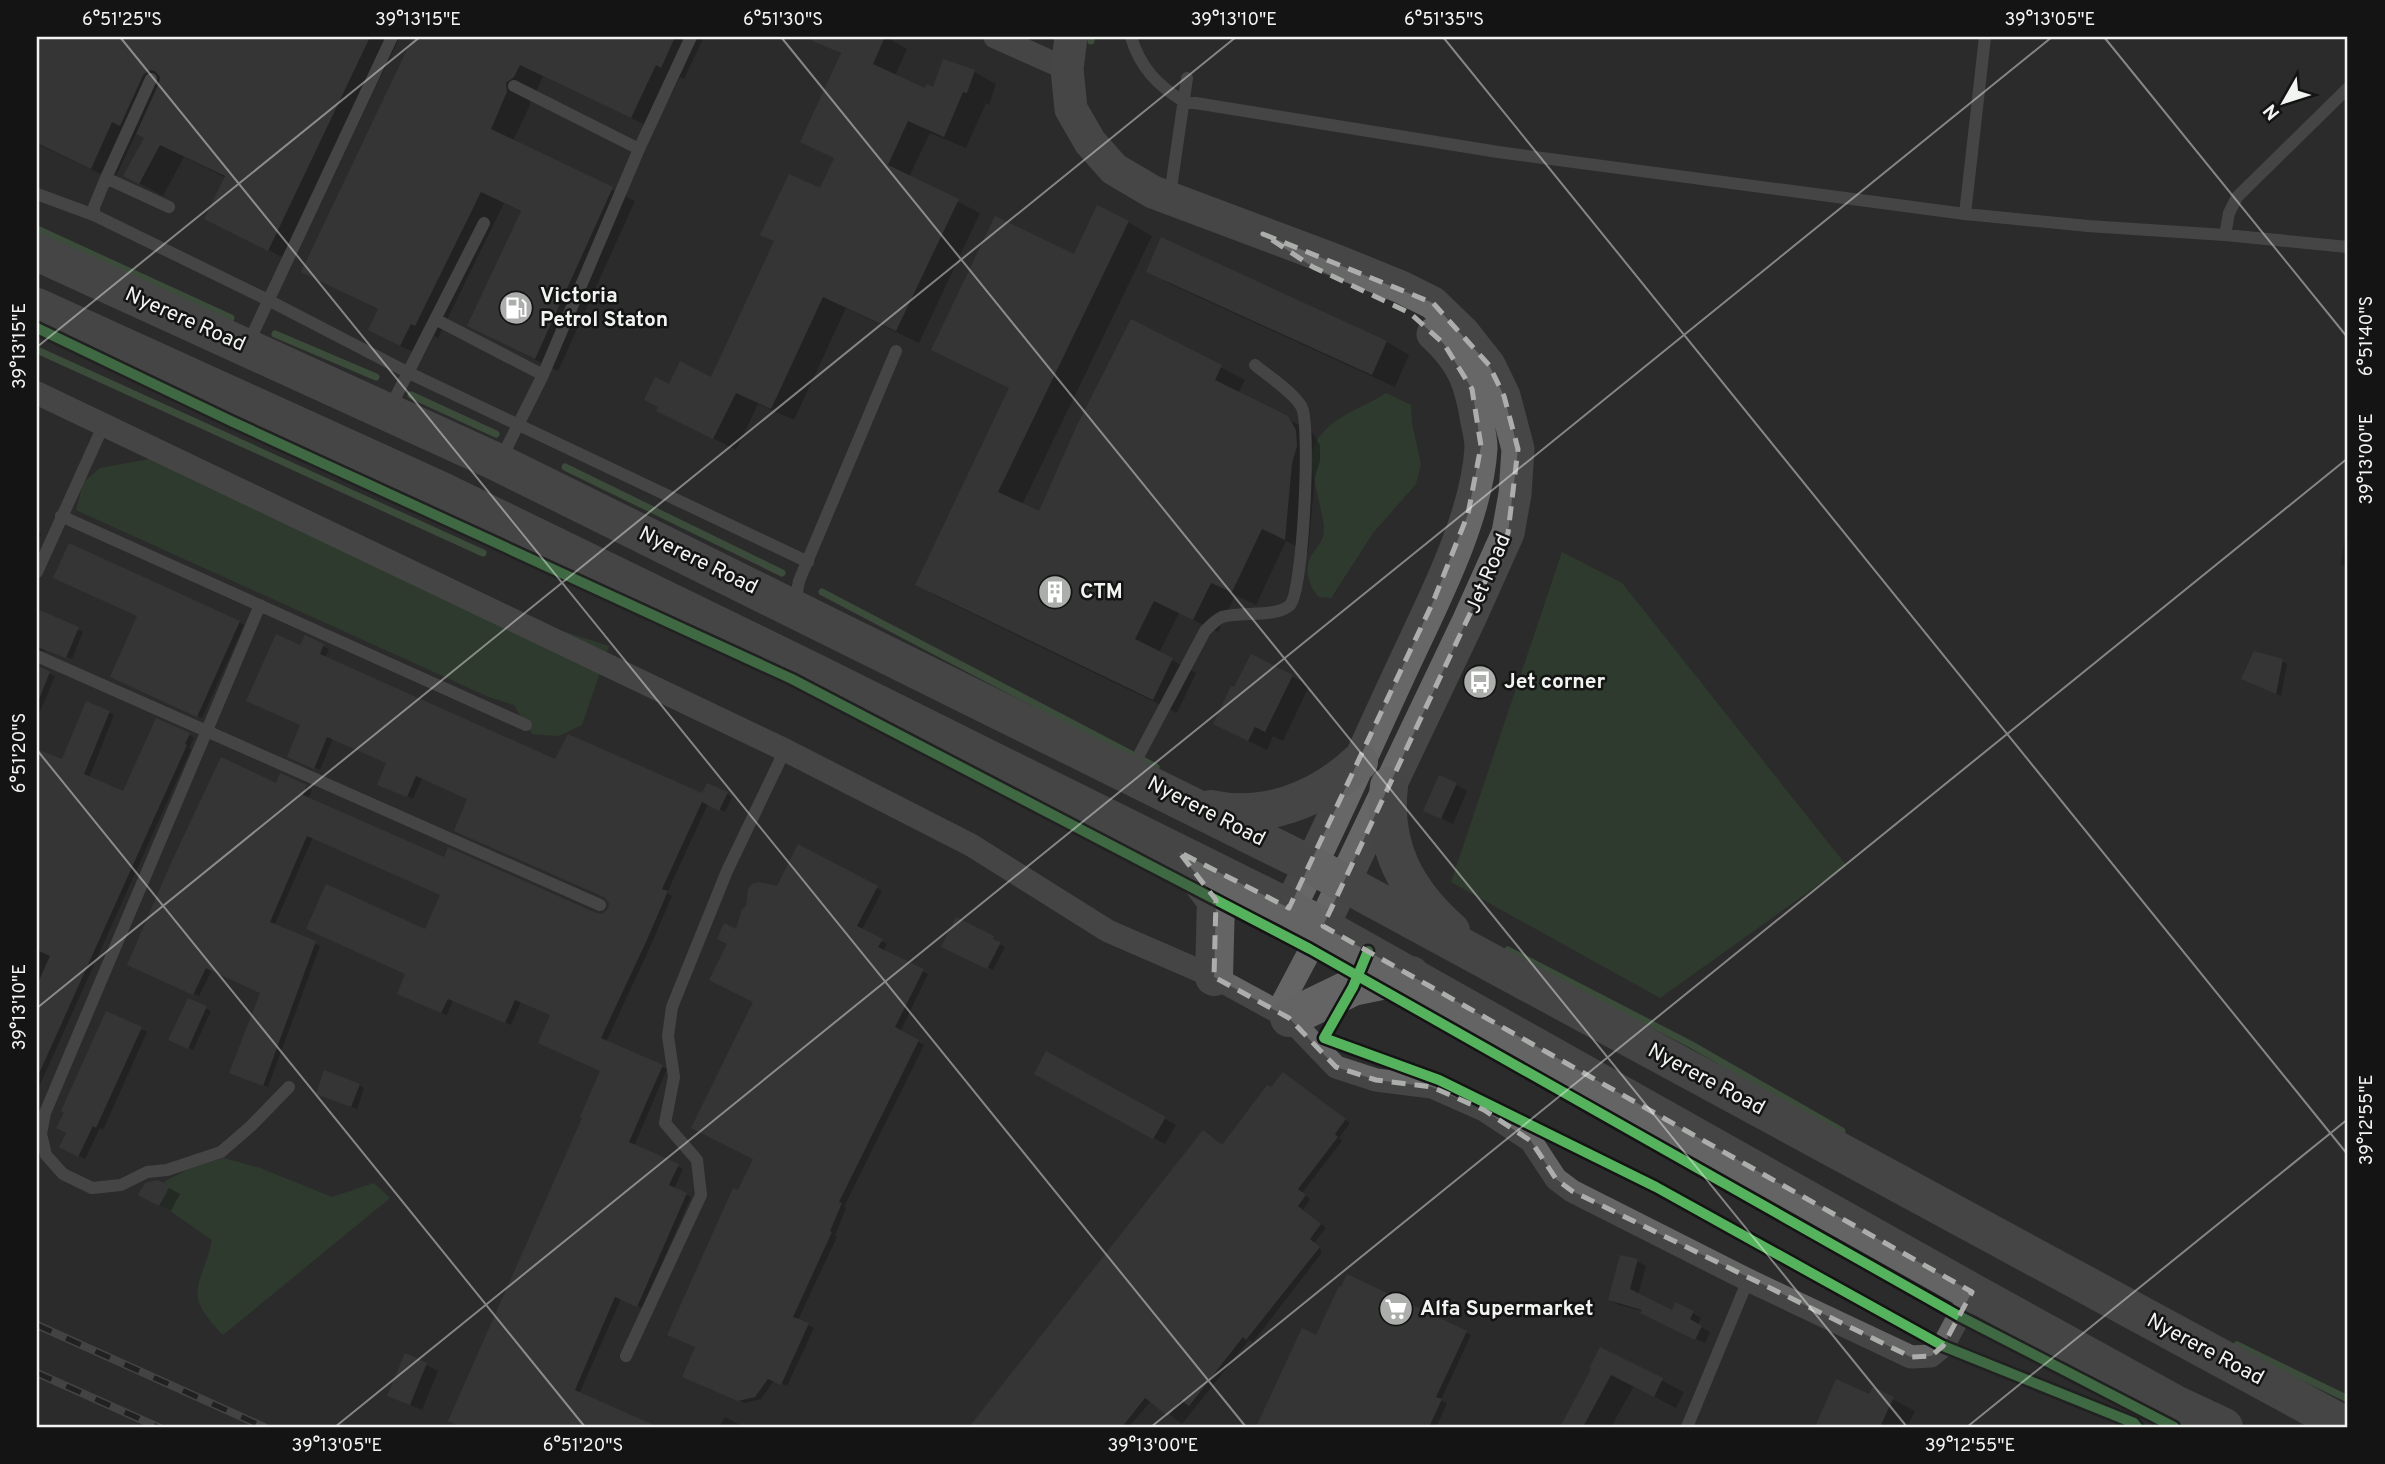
<svg xmlns="http://www.w3.org/2000/svg" width="2385" height="1464" font-family="Overpass,sans-serif">
  <style>
    .green { fill: #314d31 }
    .shadow { fill: #0007 }
    .lines { fill: none; stroke-linecap: round; stroke-linejoin: round }
    .stream { stroke: #4e744e; stroke-width: 7 }
    .building { fill: #404040 }
    .service { stroke: #646564; stroke-width: 12 }
    .minor { stroke: #646564; stroke-width: 23 }
    .secondary { stroke: #666766; stroke-width: 33 }
    .trunk { stroke: #646464; stroke-width: 38 }
    .rail-casing { stroke: #616161; stroke-width: 8 }
    .rail { stroke: #131413; stroke-width: 5; stroke-dasharray: 16; stroke-linecap: butt }
    .cycleway-casing { stroke: #131413; stroke-width: 15 }
    .cycleway { stroke: #56b35d; stroke-width: 10 }
    .marked { fill: none; stroke: #acaeac; stroke-width: 5; stroke-dasharray: 14 9; stroke-linejoin: round }
    .ticks { fill: none; stroke: #f2f4f2; stroke-width: 2; stroke-opacity: 0.45 }
    .labels { text-anchor: middle; dominant-baseline: central; stroke-width: 5; stroke-linejoin: round; paint-order: stroke }
    .poi-label { font-size: 21px; font-weight: bold; fill: #f2f4f2; stroke: #131413; text-anchor: start }
    .street-label { font-size: 21px; fill: #f2f4f2; stroke: #131413 }
    .neatline { fill: none; stroke: #f2f4f2; stroke-width: 2.5 }
    .ticks-label { font-size: 18px; text-anchor: middle; fill: #f2f4f2 }
  </style>
  <rect width="100%" height="100%" fill="#2b2b2b"/>
  <path class="green" d="M 1386,393 L 1411,405 L 1412,424 L 1421,464 L 1416,484 L 1373,533 L 1331,598 L 1319,597 C 1308,586 1303,567 1313,553 C 1318,545 1324,541 1324,530 C 1324,509 1305,464 1314,446 C 1329,416 1360,410 1386,393 Z
    M 150,459 L 526,636 L 562,631 L 609,646 L 582,725 L 559,736 L 532,734 L 514,705 L 489,697 L 76,510 L 83,483 L 100,468 Z
    M 1562,552 L 1622,583 L 1846,865 L 1660,998 L 1451,882 Z
    M 224,1158 L 260,1168 L 332,1197 L 374,1183 L 390,1198 L 223,1335 C 181,1291 201,1290 212,1240 L 160,1204 L 165,1181 L 189,1169 Z"/>
  <path class="shadow" d="M 37,37 L 400,37 L 292,262 L 206,219 L 226,178 L 184,157 L 163,196 L 126,176 L 146,139 L 136,134 L 114,180 L 37,144 Z
    M 415,37 L 704,37 L 684,79 L 680,77 L 654,129 L 543,76 L 537,90 L 529,94 L 530,105 L 513,141 L 635,201 L 558,371 L 492,338 L 522,212 L 504,203 L 438,338 L 434,336 L 423,357 L 392,342 L 379,310 L 303,271 Z
    M 826,37 L 886,37 L 907,49 L 895,76 L 926,91 L 934,90 L 974,72 L 996,84 L 989,105 L 986,103 L 966,148 L 930,133 L 909,177 L 980,213 L 919,343 L 846,308 L 794,420 L 758,404 L 736,450 L 658,410 L 669,386 L 712,379 L 821,191 L 836,159 L 802,141 L 843,55 L 823,43 Z
    M 2348,112 L 2348,126 L 2344,114 Z
    M 1128,222 L 1152,236 L 1022,505 L 1040,514 L 1131,321 L 1245,380 L 1238,393 L 1312,432 L 1320,445 L 1320,461 L 1315,477 L 1308,552 L 1286,541 L 1256,605 L 1235,595 L 1218,632 L 1179,613 L 1159,653 L 1196,673 L 1177,713 L 940,598 L 917,585 L 1075,256 Z
    M 1162,239 L 1387,342 L 1409,355 L 1395,387 L 1170,284 L 1148,271 Z
    M 2347,524 L 2348,524 L 2348,568 L 2341,564 Z
    M 37,531 L 41,534 L 37,544 Z
    M 40,612 L 83,632 L 72,659 L 47,650 L 37,652 L 37,619 Z
    M 239,622 L 244,625 L 202,718 L 117,679 Z
    M 306,638 L 329,649 L 325,658 L 556,761 L 703,795 L 727,794 L 732,797 L 725,812 L 708,804 L 667,893 L 672,896 L 651,945 L 606,1042 L 667,1069 L 634,1146 L 683,1169 L 674,1189 L 691,1197 L 642,1308 L 621,1299 L 579,1394 L 654,1427 L 464,1427 L 456,1424 L 585,1118 L 602,1071 L 552,1015 L 521,1002 L 511,1025 L 453,1000 L 447,1015 L 404,996 L 426,931 L 442,895 L 313,837 L 274,926 L 320,946 L 268,1087 L 236,1075 L 261,992 L 212,970 L 199,996 L 134,967 L 277,785 L 306,787 L 312,790 L 308,799 L 445,860 L 597,915 L 607,913 L 611,905 L 605,897 L 469,799 L 422,778 L 413,799 L 384,787 L 388,763 L 333,738 L 320,770 L 294,759 L 302,725 L 301,647 Z
    M 2282,661 L 2287,664 L 2281,696 L 2249,681 Z
    M 37,667 L 55,676 L 37,719 Z
    M 1292,676 L 1309,686 L 1283,741 L 1273,736 L 1267,750 L 1233,733 Z
    M 109,712 L 114,715 L 89,778 L 124,794 L 189,735 L 194,738 L 189,748 L 191,749 L 39,1087 L 37,1086 L 37,826 L 44,808 L 37,805 L 37,750 L 63,762 Z
    M 1456,785 L 1467,791 L 1453,824 L 1426,811 Z
    M 799,847 L 882,891 L 862,930 L 887,944 L 883,951 L 928,974 L 900,1032 L 924,1045 L 844,1207 L 846,1208 L 835,1236 L 837,1237 L 798,1320 L 814,1328 L 787,1386 L 774,1381 L 761,1399 L 745,1403 L 689,1379 L 739,1193 L 755,1158 L 755,1001 L 737,932 L 777,888 Z
    M 957,919 L 998,941 L 997,943 L 1005,947 L 993,970 L 948,949 Z
    M 189,1000 L 211,1011 L 193,1050 L 176,1042 Z
    M 107,1013 L 147,1032 L 103,1130 L 100,1128 L 85,1159 L 61,1146 Z
    M 1047,1053 L 1176,1125 L 1165,1144 L 1036,1073 Z
    M 1289,1077 L 1350,1123 L 1339,1138 L 1342,1141 L 1302,1193 L 1310,1199 L 1303,1210 L 1326,1228 L 1314,1243 L 1321,1249 L 1321,1254 L 1253,1342 L 1249,1340 L 1182,1424 L 1151,1401 L 1129,1427 L 971,1427 L 1204,1133 L 1223,1146 L 1272,1089 Z
    M 359,1085 L 364,1088 L 357,1109 L 323,1096 Z
    M 158,1182 L 180,1194 L 171,1211 L 141,1194 Z
    M 1637,1261 L 1646,1266 L 1638,1295 L 1672,1312 L 1693,1313 L 1701,1318 L 1698,1325 L 1710,1332 L 1705,1343 L 1651,1318 L 1643,1311 L 1619,1305 L 1610,1300 Z
    M 1302,1330 L 1317,1337 L 1466,1332 L 1471,1335 L 1441,1400 L 1447,1404 L 1436,1427 L 1258,1427 Z
    M 1601,1349 L 1684,1392 L 1676,1408 L 1634,1386 L 1611,1427 L 1562,1427 L 1593,1369 Z
    M 406,1355 L 438,1371 L 422,1410 L 401,1401 Z
    M 1837,1381 L 1870,1396 L 1873,1389 L 1915,1411 L 1907,1427 L 1817,1427 Z
    M 725,1417 L 744,1427 L 719,1427 Z"/>
  <g class="lines">
    <path class="stream" d="M 1091,41 L 1091,37
      M 37,229 L 231,318
      M 275,334 L 376,377
      M 37,350 L 483,553
      M 411,395 L 496,434
      M 565,467 L 782,573
      M 822,592 L 1156,767
      M 1508,950 L 1692,1045 L 1842,1131
      M 2237,1345 L 2348,1399"/>
  </g>
  <path class="building" d="M 37,37 L 370,37 L 268,251 L 204,219 L 225,176 L 160,145 L 139,184 L 123,176 L 144,138 L 136,134 L 159,83 L 160,77 L 155,71 L 149,70 L 143,75 L 120,126 L 112,122 L 91,169 L 37,143 Z
    M 413,37 L 675,37 L 661,68 L 656,65 L 631,118 L 520,65 L 514,77 L 506,83 L 507,92 L 491,129 L 613,187 L 535,359 L 467,326 L 521,211 L 481,192 L 415,326 L 411,324 L 400,346 L 368,330 L 378,309 L 301,272 Z
    M 804,37 L 885,37 L 873,64 L 925,88 L 927,84 L 933,87 L 943,59 L 975,70 L 967,93 L 963,92 L 944,137 L 908,121 L 888,165 L 959,199 L 896,331 L 823,297 L 771,409 L 736,393 L 713,439 L 656,411 L 658,407 L 644,400 L 655,377 L 669,384 L 680,361 L 711,377 L 774,241 L 760,235 L 789,174 L 820,188 L 834,158 L 800,142 L 841,53 Z
    M 1097,205 L 1129,221 L 998,492 L 1039,511 L 1077,425 L 1131,319 L 1222,365 L 1215,380 L 1288,416 L 1296,430 L 1297,446 L 1292,463 L 1285,540 L 1262,529 L 1232,592 L 1211,583 L 1193,620 L 1154,601 L 1135,639 L 1173,658 L 1153,700 L 915,585 L 1009,388 L 931,350 L 995,216 L 1074,254 Z
    M 1161,237 L 1387,341 L 1372,375 L 1146,272 Z
    M 69,543 L 240,621 L 197,717 L 110,677 L 137,616 L 53,578 Z
    M 37,609 L 79,627 L 66,658 L 37,647 Z
    M 276,634 L 300,645 L 305,635 L 324,644 L 320,654 L 555,759 L 568,734 L 702,793 L 707,783 L 728,792 L 719,811 L 702,802 L 662,889 L 668,891 L 646,942 L 601,1038 L 663,1065 L 629,1142 L 679,1164 L 669,1185 L 687,1193 L 637,1307 L 615,1297 L 575,1390 L 658,1427 L 461,1427 L 448,1421 L 582,1118 L 580,1117 L 600,1071 L 538,1043 L 550,1015 L 515,1000 L 505,1023 L 448,999 L 441,1013 L 397,994 L 405,974 L 306,929 L 326,884 L 425,929 L 440,895 L 307,836 L 270,922 L 316,941 L 263,1086 L 229,1073 L 260,993 L 206,968 L 193,995 L 127,965 L 171,863 L 221,757 L 276,783 L 280,773 L 307,785 L 303,795 L 444,857 L 448,847 L 596,913 L 602,914 L 608,909 L 609,903 L 604,897 L 454,831 L 467,799 L 416,776 L 407,797 L 377,785 L 386,763 L 327,737 L 314,769 L 287,757 L 300,725 L 246,701 Z
    M 2254,651 L 2283,659 L 2276,694 L 2241,679 Z
    M 1251,654 L 1293,675 L 1265,732 L 1255,727 L 1248,741 L 1213,724 L 1231,686 L 1234,687 Z
    M 37,665 L 50,672 L 37,704 Z
    M 86,701 L 110,711 L 84,774 L 123,791 L 156,718 L 190,733 L 185,744 L 187,745 L 37,1078 L 37,985 L 50,956 L 37,950 L 37,749 L 62,759 Z
    M 1439,775 L 1457,783 L 1441,819 L 1423,811 Z
    M 798,844 L 878,886 L 857,926 L 883,939 L 878,947 L 924,969 L 895,1027 L 919,1040 L 839,1202 L 842,1203 L 830,1231 L 832,1232 L 793,1317 L 809,1323 L 781,1385 L 768,1379 L 755,1397 L 738,1401 L 682,1377 L 695,1347 L 667,1335 L 733,1188 L 738,1190 L 753,1159 L 691,1128 L 753,1002 L 709,980 L 727,944 L 717,939 L 724,923 L 736,929 L 742,909 L 746,906 L 748,889 L 752,884 L 758,882 L 777,886 Z
    M 956,917 L 994,936 L 993,939 L 1001,942 L 987,969 L 941,947 Z
    M 188,998 L 207,1006 L 188,1049 L 168,1040 Z
    M 106,1011 L 142,1027 L 96,1128 L 93,1126 L 78,1157 L 59,1147 L 66,1133 L 56,1128 L 64,1113 L 61,1111 Z
    M 1046,1051 L 1166,1117 L 1153,1139 L 1034,1074 Z
    M 324,1070 L 360,1084 L 351,1107 L 316,1094 Z
    M 1283,1072 L 1346,1119 L 1335,1134 L 1338,1137 L 1298,1189 L 1306,1195 L 1298,1206 L 1321,1224 L 1310,1239 L 1320,1247 L 1246,1340 L 1243,1337 L 1189,1406 L 1181,1400 L 1168,1416 L 1145,1398 L 1122,1427 L 969,1427 L 1203,1130 L 1222,1145 L 1267,1085 L 1271,1087 Z
    M 158,1180 L 170,1186 L 159,1206 L 138,1195 L 145,1183 Z
    M 1620,1255 L 1638,1259 L 1630,1289 L 1672,1310 L 1675,1302 L 1694,1311 L 1690,1319 L 1702,1326 L 1695,1340 L 1640,1313 L 1642,1310 L 1608,1300 Z
    M 1347,1274 L 1467,1331 L 1436,1397 L 1442,1399 L 1429,1427 L 1256,1427 L 1302,1328 L 1316,1335 L 1339,1286 L 1341,1287 Z
    M 1600,1347 L 1663,1378 L 1654,1397 L 1611,1375 L 1583,1427 L 1560,1427 L 1591,1369 L 1589,1368 Z
    M 405,1353 L 427,1363 L 410,1405 L 387,1396 Z
    M 1836,1379 L 1869,1394 L 1873,1387 L 1894,1397 L 1880,1427 L 1815,1427 Z"/>
  <g class="lines">
    <path class="service" d="M 1131,37 C 1140,67 1157,85 1183,101 L 1498,152 L 1965,214 L 2088,226 L 2225,235 L 2348,247
      M 151,79 L 106,178 L 94,207 L 94,215 L 268,300 L 409,373 L 808,562
      M 514,86 L 639,149
      M 106,178 L 169,207
      M 37,194 L 94,215
      M 1170,195 L 1187,78
      M 1965,214 L 1985,37
      M 2225,235 L 2229,213 L 2237,197 L 2348,88
      M 437,320 L 543,375
      M 248,344 L 392,37
      M 390,408 L 484,223
      M 501,459 L 543,375 L 639,149 L 691,37
      M 61,516 L 526,725
      M 37,572 L 104,424
      M 795,603 L 799,581 L 896,351
      M 260,605 L 45,1113 L 41,1134 L 46,1155 L 63,1174 L 92,1188 L 121,1185 L 147,1172 L 167,1170 L 221,1152 L 251,1126 L 289,1087
      M 37,656 L 600,905
      M 1131,770 L 1205,631 C 1210,626 1215,620 1222,617 C 1239,611 1277,618 1290,605 C 1303,591 1311,428 1302,408 C 1297,395 1267,375 1255,365
      M 626,1356 L 701,1195 L 697,1160 L 665,1123 L 674,1077 L 668,1036 L 672,1007 L 727,871 L 785,750
      M 1687,1427 L 1748,1280"/>
    <path class="minor" d="M 995,37 L 1067,69
      M 37,393 L 785,750 L 971,845 L 1108,931 L 1214,977 L 1289,1018 L 1336,1067 L 1376,1080 L 1432,1087 L 1484,1110 L 1531,1141 L 1556,1179 L 1572,1191 L 1748,1280 L 1911,1357 L 1931,1356 L 1943,1346 L 1972,1292
      M 1278,1011 L 1323,926"/>
    <path class="secondary" d="M 1071,37 L 1067,69 L 1071,109 L 1090,142 L 1114,169 L 1153,192 L 1337,261 L 1401,287 L 1433,303 L 1463,332 L 1489,365 L 1504,396 L 1518,449 L 1515,494 L 1508,533 L 1469,620 L 1323,926
      M 1289,908 C 1329,832 1362,754 1398,677 C 1428,611 1477,521 1481,448 C 1481,440 1479,430 1477,422 C 1471,383 1463,361 1433,334"/>
    <path class="trunk" d="M 37,252 L 499,463 L 1311,865 L 2348,1427
      M 37,307 L 442,491 L 816,673 L 1289,908 L 1972,1292 L 2175,1404 L 2224,1427
      M 1389,786 C 1382,846 1406,891 1451,931
      M 1211,809 C 1265,821 1320,799 1359,762
      M 1185,860 L 1216,900 L 1214,977
      M 1289,1018 L 1353,987 L 1411,975"/>
    <g class="rail-casing">
      <path id="rail" d="M 37,1325 L 264,1427
        M 37,1373 L 158,1427"/>
    </g>
    <use href="#rail" class="rail"/>
    <g class="cycleway-casing">
      <path id="cycleway" d="M 37,328 L 233,422 L 792,679 L 1310,949 L 1959,1316 L 2174,1427
        M 1368,951 L 1353,987 L 1324,1038 L 1439,1080 L 1500,1110 L 1656,1187 L 1943,1346 L 2134,1423 L 2137,1427"/>
    </g>
    <use href="#cycleway" class="cycleway"/>
  </g>
  <path d="M0 0H2385V1464H0ZM 1263,234 L 1433,303 L 1489,365 L 1504,396 L 1518,449 L 1508,533 L 1323,926 L 1972,1292 L 1943,1346 L 1931,1356 L 1911,1357 L 1572,1191 L 1556,1179 L 1531,1141 L 1484,1110 L 1432,1087 L 1376,1080 L 1336,1067 L 1289,1018 L 1214,977 L 1216,900 L 1179,852 L 1289,908 L 1433,602 L 1468,514 L 1481,446 L 1472,389 L 1444,344 L 1410,313 L 1313,267 Z" fill="#2b2b2b" fill-opacity=".55" fill-rule="evenodd"/>
  <path class="marked" d="M 1263,234 L 1433,303 L 1489,365 L 1504,396 L 1518,449 L 1508,533 L 1323,926 L 1972,1292 L 1943,1346 L 1931,1356 L 1911,1357 L 1572,1191 L 1556,1179 L 1531,1141 L 1484,1110 L 1432,1087 L 1376,1080 L 1336,1067 L 1289,1018 L 1214,977 L 1216,900 L 1179,852 L 1289,908 L 1433,602 L 1468,514 L 1481,446 L 1472,389 L 1444,344 L 1410,313 L 1313,267 Z"/>
  <path class="ticks" d="M 120,37 L 1246,1427M 781,37 L 1907,1427M 1443,37 L 2348,1155M 2104,37 L 2348,338M 37,347 L 420,37M 37,750 L 585,1427M 37,1008 L 1236,37M 335,1427 L 2052,37M 1151,1427 L 2348,458M 1967,1427 L 2348,1119"/>
  <defs>
    <g id="fuel-disc" transform="scale(1.75)"><circle r="9.5" fill="#acaeac" stroke="#131413"/><path d="M-5.5-6h7V0h2V4h1.3V-2.5L3-4.5l.8-.8L6-3V5H2.5V1h-1V6h-7ZM-4.2-4.7v3.2H.2V-4.7Z" fill="#fff"/></g>
    <g id="building-disc" transform="scale(1.75)"><circle r="9.5" fill="#acaeac" stroke="#131413"/><path d="M-4-6H4V6H1V3H-1V6H-4ZM-2.5-4.3h1.7v1.8h-1.7ZM.8-4.3h1.7v1.8H.8ZM-2.5-1h1.7V.8h-1.7ZM.8-1h1.7V.8H.8Z" fill="#fff"/></g>
    <g id="bus-disc" transform="scale(1.75)"><circle r="9.5" fill="#acaeac" stroke="#131413"/><path d="M-5-6H5V4H4V6H2V4H-2V6H-4V4H-5ZM-3.5-4V0h7V-4ZM-3.5 1.2v1.5H-2V1.2ZM2 1.2v1.5H3.5V1.2Z" fill="#fff"/></g>
    <g id="supermarket-disc" transform="scale(1.75)"><circle r="9.5" fill="#acaeac" stroke="#131413"/><path d="M-6-5.5h2.5l.6 2H6L4.5 2H-2.5L-4.4-4H-6ZM-1.5 3.2a1.3 1.3 0 1 0 .1 0ZM3 3.2a1.3 1.3 0 1 0 .1 0Z" fill="#fff"/></g>
  </defs>
  <g fill-rule="evenodd">
    <use href="#fuel-disc" x="516" y="308"/>
    <use href="#building-disc" x="1055" y="592"/>
    <use href="#bus-disc" x="1480" y="682"/>
    <use href="#supermarket-disc" x="1396" y="1309"/>
  </g>
  <g class="labels">
    <g class="poi-label">
      <text x="540" y="296">Victoria<tspan x="540" dy="24">Petrol Staton</tspan></text>
      <text x="1080" y="592">CTM</text>
      <text x="1504" y="682">Jet corner</text>
      <text x="1420" y="1309">Alfa Supermarket</text>
    </g>
    <g class="street-label">
      <text transform="translate(185 320) rotate(24)">Nyerere Road</text>
      <text transform="translate(698 561) rotate(26)">Nyerere Road</text>
      <text transform="translate(1489 574) rotate(-67)">Jet Road</text>
      <text transform="translate(1206 812) rotate(27)">Nyerere Road</text>
      <text transform="translate(1706 1080) rotate(28)">Nyerere Road</text>
      <text transform="translate(2205 1350) rotate(28)">Nyerere Road</text>
    </g>
  </g>
  <rect width="2385" height="1464" fill="none" stroke="#131413" stroke-width="77"/>
  <g transform="translate(2284 102) rotate(231)" stroke="#131413" stroke-width="5" paint-order="stroke">
  <path d="M0-5L12 26L0 18L-12 26Z" fill="#f2f4f2"/>
  <text y="-10" font-size="19" font-weight="bold" text-anchor="middle" fill="#f2f4f2">N</text>
  </g>
  <rect x="38" y="38" width="2308" height="1388" class="neatline"/>
  <g class="ticks-label">
    <text x="122" y="25">6°51'25"S</text>
    <text x="418" y="25">39°13'15"E</text>
    <text x="783" y="25">6°51'30"S</text>
    <text x="1234" y="25">39°13'10"E</text>
    <text x="1444" y="25">6°51'35"S</text>
    <text x="2050" y="25">39°13'05"E</text>
    <text transform="translate(2366 336) rotate(-90)" y="6">6°51'40"S</text>
    <text transform="translate(19 346) rotate(-90)" y="6">39°13'15"E</text>
    <text transform="translate(2366 459) rotate(-90)" y="6">39°13'00"E</text>
    <text transform="translate(19 753) rotate(-90)" y="6">6°51'20"S</text>
    <text transform="translate(19 1007) rotate(-90)" y="6">39°13'10"E</text>
    <text transform="translate(2366 1120) rotate(-90)" y="6">39°12'55"E</text>
    <text x="337" y="1451">39°13'05"E</text>
    <text x="583" y="1451">6°51'20"S</text>
    <text x="1153" y="1451">39°13'00"E</text>
    <text x="1970" y="1451">39°12'55"E</text>
  </g>
</svg>
